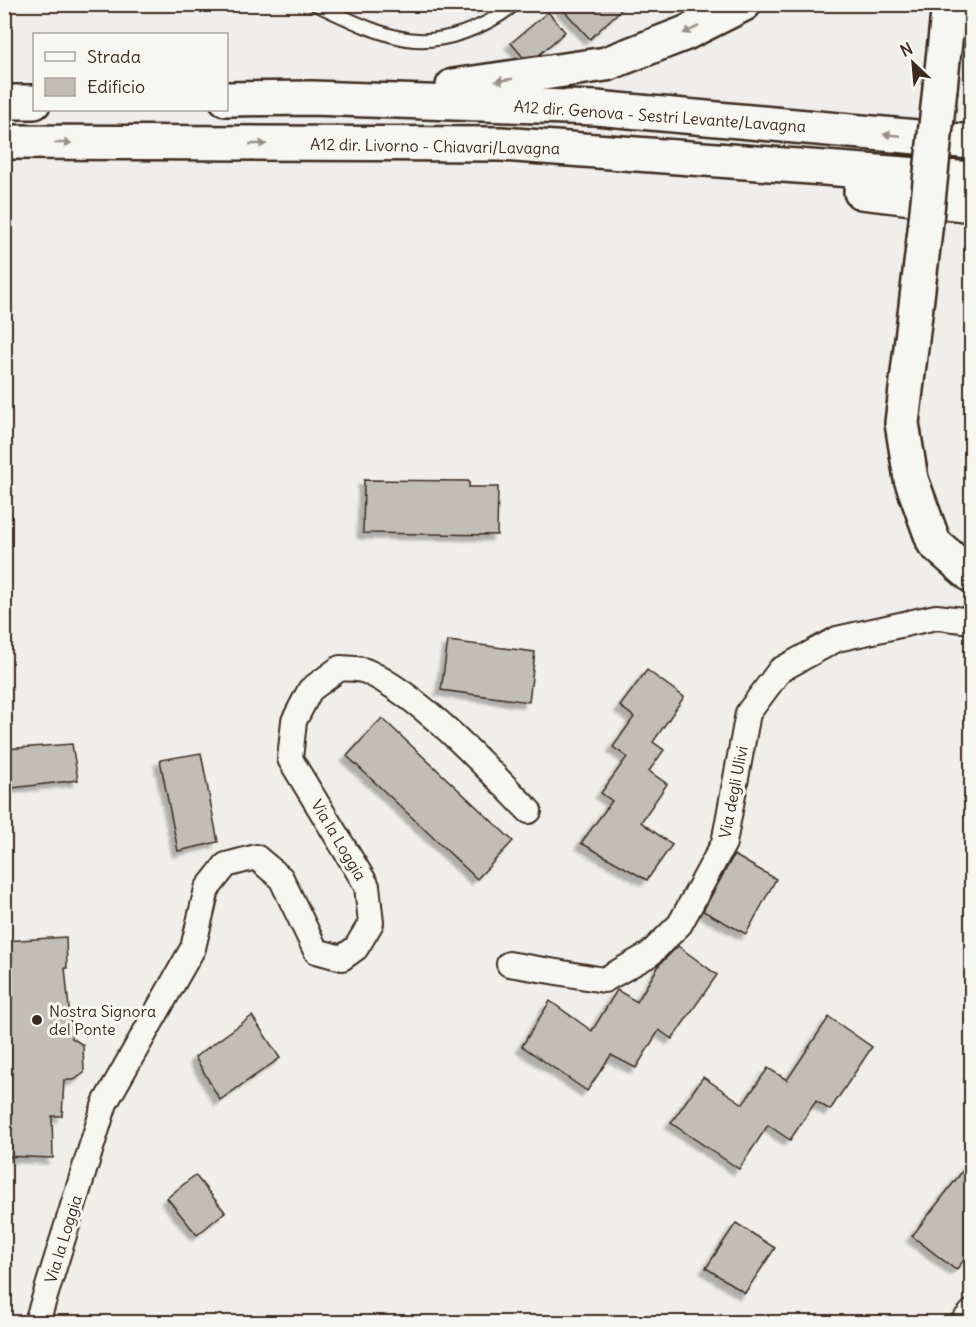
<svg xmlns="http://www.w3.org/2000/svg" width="976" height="1327" font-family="Delius,sans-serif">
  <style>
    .building { fill: #c2bdb7; stroke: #3b2a1e; stroke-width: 1.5; filter: url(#shadow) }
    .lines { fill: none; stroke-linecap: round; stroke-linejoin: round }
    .service-casing { stroke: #3b2a1e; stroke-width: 16 }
    .minor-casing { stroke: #3b2a1e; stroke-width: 28 }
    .motorway-casing { stroke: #3b2a1e; stroke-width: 38 }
    .service { stroke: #f6f6f2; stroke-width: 12 }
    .minor { stroke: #f6f6f2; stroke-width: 24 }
    .motorway { stroke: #f6f6f2; stroke-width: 33 }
    .motorway-bridge-casing { stroke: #3b2a1e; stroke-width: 38; stroke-linecap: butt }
    .motorway-bridge { stroke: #f6f6f2; stroke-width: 33 }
    .oneway { fill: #989088 }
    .poi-dot { fill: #3b2a1e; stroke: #f6f6f2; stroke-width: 2 }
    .labels { text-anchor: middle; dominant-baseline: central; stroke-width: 6; stroke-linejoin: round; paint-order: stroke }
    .street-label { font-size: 16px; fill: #3b2a1e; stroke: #f6f6f2 }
    .poi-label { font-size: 16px; fill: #3b2a1e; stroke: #f6f6f2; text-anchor: start }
  </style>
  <defs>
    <filter id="shadow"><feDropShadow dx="-5.5" dy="5.5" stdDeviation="1.5" flood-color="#0004"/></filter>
  </defs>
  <rect width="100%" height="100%" fill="#efeeea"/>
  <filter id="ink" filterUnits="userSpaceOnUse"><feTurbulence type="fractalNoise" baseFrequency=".0167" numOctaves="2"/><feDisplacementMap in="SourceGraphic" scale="12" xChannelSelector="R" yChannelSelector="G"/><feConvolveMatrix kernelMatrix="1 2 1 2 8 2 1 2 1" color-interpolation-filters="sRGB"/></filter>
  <g filter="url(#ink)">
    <path class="building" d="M 558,4 L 627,4 L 590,39 Z
      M 548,12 L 565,32 L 539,55 L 523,57 L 511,43 Z
      M 364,480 L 469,481 L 469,487 L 498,487 L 497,535 L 363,533 Z
      M 448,641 L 535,652 L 529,702 L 441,690 Z
      M 647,670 L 684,697 L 653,742 L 664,750 L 649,771 L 667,784 L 641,822 L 672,845 L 647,880 L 581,843 L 612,801 L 601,793 L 627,757 L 613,747 L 634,717 L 620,706 Z
      M 382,718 L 513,841 L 477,879 L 347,756 Z
      M 72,744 L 78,780 L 4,789 L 4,749 Z
      M 201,753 L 218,842 L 178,851 L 160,760 Z
      M 734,855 L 776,879 L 746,934 L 703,911 Z
      M 66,937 L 67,968 L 65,968 L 72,1038 L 83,1045 L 84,1073 L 74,1080 L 64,1080 L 62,1116 L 52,1116 L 53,1158 L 4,1156 L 4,941 Z
      M 678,946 L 717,975 L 672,1039 L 659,1030 L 636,1068 L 611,1055 L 587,1091 L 522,1046 L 550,1001 L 592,1031 L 617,990 L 637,1002 L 660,964 Z
      M 252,1016 L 280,1058 L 220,1100 L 195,1057 Z
      M 829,1017 L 872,1047 L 830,1110 L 816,1101 L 790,1140 L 768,1125 L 739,1169 L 671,1123 L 703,1077 L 743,1104 L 768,1068 L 787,1080 Z
      M 972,1159 L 972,1250 L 956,1270 L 912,1236 Z
      M 195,1175 L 225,1212 L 197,1235 L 167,1198 Z
      M 736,1223 L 775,1248 L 745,1293 L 706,1268 Z"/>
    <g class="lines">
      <g class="service-casing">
        <path id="service" d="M 315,4 C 344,17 376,34 407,39 C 443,45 487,27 515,4"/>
      </g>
      <g class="minor-casing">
        <path id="minor" d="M 509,964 L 604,980 L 650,954 L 680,924 L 724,843 L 748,713 L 780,670 L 837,639 L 936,617 L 972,621
          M 37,1322 L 105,1103 L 193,948 L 207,889 L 226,865 L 256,857 L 281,878 L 316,951 L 342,958 L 356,948 L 371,923 L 367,886 L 290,759 L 294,721 L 310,690 L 340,668 C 349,669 360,668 368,672 C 424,699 485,766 529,811
          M 963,1322 L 972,1312"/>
      </g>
      <g class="motorway-casing">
        <path id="motorway" d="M 453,86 L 606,64 L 686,33 L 744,4
          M 940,88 L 949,4
          M 226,99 L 312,98 L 596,108 L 972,142
          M 4,102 L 34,102
          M 4,142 L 501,144 L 972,179
          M 861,192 L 972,205
          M 924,239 L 902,423 L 911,479 L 934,543 L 972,576"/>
      </g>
      <use href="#service" class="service"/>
      <use href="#minor" class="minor"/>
      <use href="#motorway" class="motorway"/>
      <g class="motorway-bridge-casing">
        <path id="motorway-bridge" d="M 924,239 L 940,88"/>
      </g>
      <use href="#motorway-bridge" class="motorway-bridge"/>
    </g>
    <defs><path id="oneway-solid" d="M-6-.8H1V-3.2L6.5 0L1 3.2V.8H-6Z" transform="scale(1.5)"/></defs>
    <g class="oneway">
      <use href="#oneway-solid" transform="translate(691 30) rotate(155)"/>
      <use href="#oneway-solid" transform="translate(504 80) rotate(172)"/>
      <use href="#oneway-solid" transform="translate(892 135) rotate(-175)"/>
      <use href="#oneway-solid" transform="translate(63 143)"/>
      <use href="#oneway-solid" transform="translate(258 144)"/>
    </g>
  </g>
  <circle class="poi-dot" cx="37" cy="1020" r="6"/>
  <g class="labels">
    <g class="street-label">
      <text transform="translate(660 116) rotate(4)">A12 dir. Genova - Sestri Levante/Lavagna</text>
      <text transform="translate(435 146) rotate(1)">A12 dir. Livorno - Chiavari/Lavagna</text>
      <text transform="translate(733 792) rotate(-79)">Via degli Ulivi</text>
      <text transform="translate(339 840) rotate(59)">Via la Loggia</text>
      <text transform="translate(63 1239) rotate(-73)">Via la Loggia</text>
    </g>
    <g class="poi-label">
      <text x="49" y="1011">Nostra Signora<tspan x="49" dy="18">del Ponte</tspan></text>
    </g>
  </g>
  <rect width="976" height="1327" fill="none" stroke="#f6f6f2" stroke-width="24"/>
  <rect x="12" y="12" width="952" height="1303" fill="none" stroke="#3b2a1e" stroke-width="2" filter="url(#ink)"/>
  <rect x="33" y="33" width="195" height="78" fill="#f6f6f2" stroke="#aba49d" stroke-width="1.5"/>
  <rect x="45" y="52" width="30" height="9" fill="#f6f6f2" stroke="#aba49d" stroke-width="1.5"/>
  <text x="87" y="63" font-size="18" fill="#3b2a1e">Strada</text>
  <rect x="45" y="78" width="30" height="18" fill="#c2bdb7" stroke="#aba49d" stroke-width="1.5"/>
  <text x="87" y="93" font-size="18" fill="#3b2a1e">Edificio</text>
  <g transform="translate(913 63) rotate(334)" stroke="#f6f6f2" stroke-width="4.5" paint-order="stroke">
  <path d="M0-4.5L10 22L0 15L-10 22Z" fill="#3b2a1e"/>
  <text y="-9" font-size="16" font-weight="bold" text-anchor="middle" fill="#3b2a1e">N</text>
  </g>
</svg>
